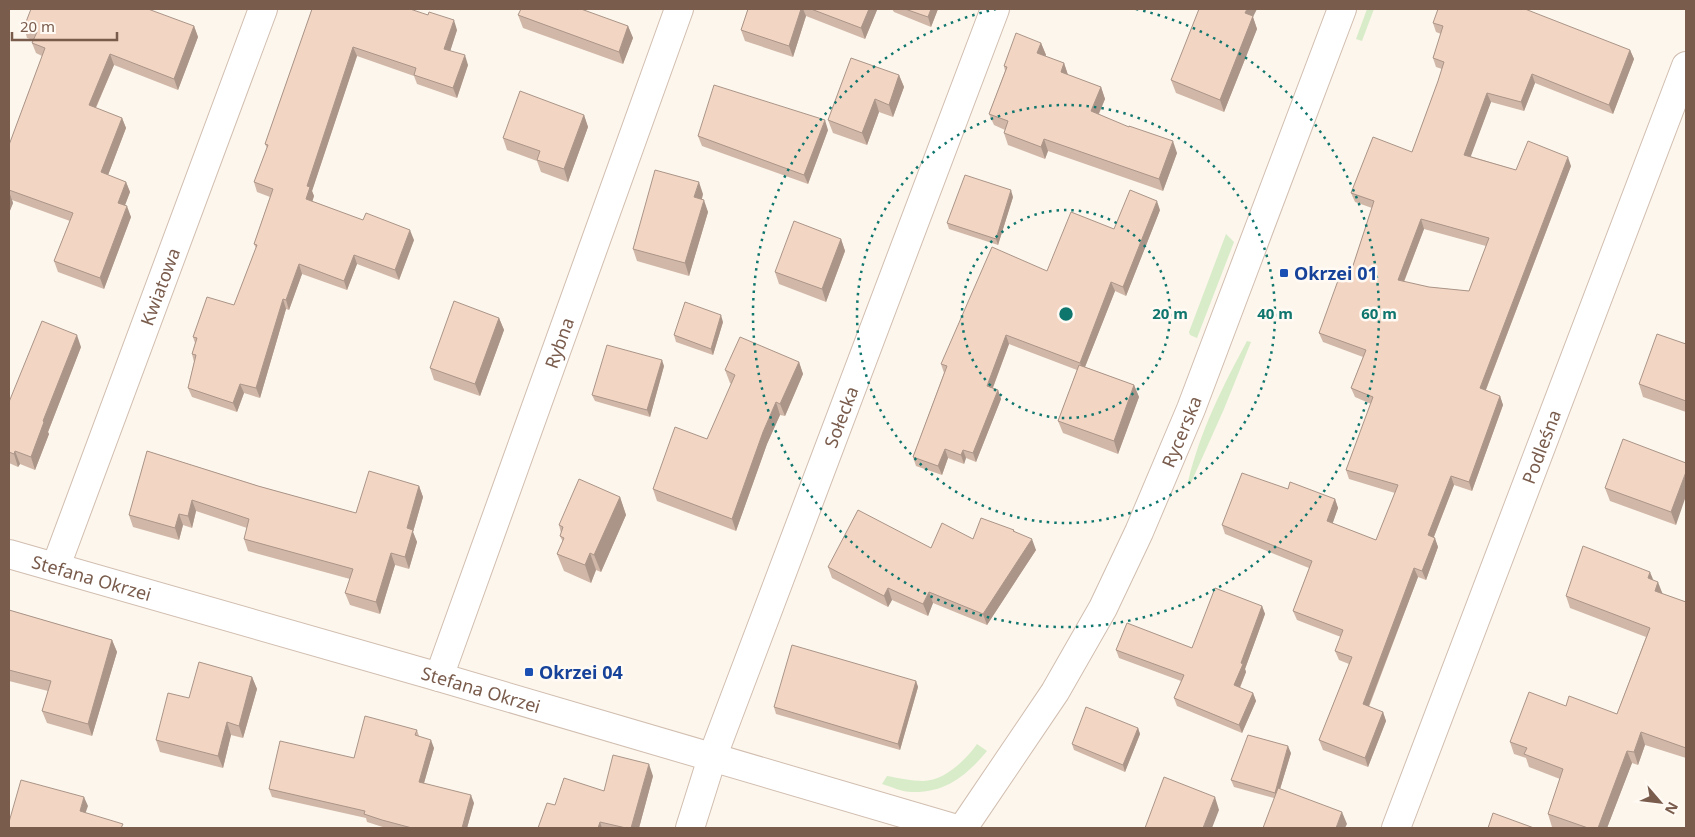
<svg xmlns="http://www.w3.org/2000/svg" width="1695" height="837" font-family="'Noto Sans',sans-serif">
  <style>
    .green { fill: #d8ecc9 }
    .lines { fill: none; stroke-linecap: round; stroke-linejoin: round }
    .minor-casing { stroke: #d1beb0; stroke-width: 30 }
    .tertiary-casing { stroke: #d1beb0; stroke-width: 30 }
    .minor { stroke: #fff; stroke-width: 28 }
    .tertiary { stroke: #fff; stroke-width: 28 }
    .wall { fill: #d1b7a8; fill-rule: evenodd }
    .shaded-wall { fill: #aa9588 }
    .building { fill: #f3d5c3; stroke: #aa9588; fill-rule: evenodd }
    .ring { fill: none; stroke: #0f766e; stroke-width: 2.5; stroke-dasharray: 2.5 5 }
    .transit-dot { fill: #1a4fb4; stroke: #fffaf3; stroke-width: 2 }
    .labels { text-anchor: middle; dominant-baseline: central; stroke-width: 5; stroke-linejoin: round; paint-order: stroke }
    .transit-label { font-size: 18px; font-weight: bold; fill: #164399; stroke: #fffaf3; text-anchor: start }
    .street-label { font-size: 18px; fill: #7a5c4d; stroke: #fffaf3 }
    .centre { fill: #0f766e; stroke: #fffaf3; stroke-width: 2.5 }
    .ring-label { font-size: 15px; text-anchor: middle; font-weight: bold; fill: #0f766e; stroke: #fffaf3; stroke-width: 5; stroke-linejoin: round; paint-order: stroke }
  </style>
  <rect width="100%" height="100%" fill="#fdf6ec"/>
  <path class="green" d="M 1367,9 L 1374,9 L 1362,41 L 1356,39 Z
    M 1226,234 L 1234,242 L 1197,338 L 1190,335 L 1189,332 Z
    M 1247,341 L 1251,342 L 1224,409 L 1190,485 L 1188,482 C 1200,431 1223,386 1247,341 Z
    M 977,744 L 987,751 C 967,775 946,793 912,792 C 902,792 892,787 882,784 L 887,776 C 899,778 912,781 923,781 C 944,781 966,760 977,744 Z"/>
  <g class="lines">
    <g class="minor-casing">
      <g id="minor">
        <path id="s1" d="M 56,566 L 263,9"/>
        <path id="s2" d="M 439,677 L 679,9"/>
        <path id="s3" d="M 690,828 L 712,758 L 995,9"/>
        <path id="s4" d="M 1396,828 L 1686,66"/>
      </g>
    </g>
    <g class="tertiary-casing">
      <g id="tertiary">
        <path id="s5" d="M 9,554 L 439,677 L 953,828"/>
        <path id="s6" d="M 963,828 L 1055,692 L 1103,608 L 1139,532 L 1191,409 L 1342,9"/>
      </g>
    </g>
    <use href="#minor" class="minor"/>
    <use href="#tertiary" class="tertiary"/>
  </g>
  <path class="wall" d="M 312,9 L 457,30 L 450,51 L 468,65 L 457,98 L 417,84 L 414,76 L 357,56 L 312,191 L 314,196 L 312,201 L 414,240 L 399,280 L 357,264 L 347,290 L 302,274 L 289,310 L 286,309 L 260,398 L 244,393 L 237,412 L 192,397 L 188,388 L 194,362 L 192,354 L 195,343 L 193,337 L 234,305 L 256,248 L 254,244 L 270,197 L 257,192 L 254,182 L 267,148 L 265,144 Z
    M 748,9 L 876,9 L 877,10 L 865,39 L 806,16 L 793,57 L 745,41 L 741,30 Z
    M 892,9 L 938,9 L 931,27 L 894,12 Z
    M 518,15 L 628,26 L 633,38 L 623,64 L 523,28 Z
    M 1253,17 L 1257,29 L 1224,112 L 1176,93 L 1171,80 Z
    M 1433,23 L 1630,50 L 1634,59 L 1613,114 L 1535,83 L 1524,111 L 1491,102 L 1470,156 L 1516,170 L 1571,166 L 1486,390 L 1500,396 L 1503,405 L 1472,491 L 1454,485 L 1434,537 L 1438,547 L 1426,580 L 1418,577 L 1369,707 L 1383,712 L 1386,721 L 1368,767 L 1323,750 L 1319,740 L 1349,664 L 1339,660 L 1335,651 L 1341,637 L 1297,620 L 1293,611 L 1309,568 L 1225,534 L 1222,525 L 1288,489 L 1335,499 L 1338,508 L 1332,524 L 1376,540 L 1395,493 L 1349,479 L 1346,470 L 1371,404 L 1355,397 L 1351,388 L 1363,357 L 1323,342 L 1319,333 L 1349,278 L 1372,208 L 1355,202 L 1351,193 L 1412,152 L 1438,81 L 1442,69 L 1436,67 L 1433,58 L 1441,34 L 1436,32 ZM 1424,229 L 1486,246 L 1469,291 L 1429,287 L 1404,282 Z
    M 194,26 L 198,37 L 178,90 L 114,65 L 96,108 L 122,118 L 126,128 L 108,175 L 126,182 L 130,192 L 125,205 L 131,217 L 104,289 L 58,272 L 54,261 L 70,221 L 12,200 L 13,203 L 9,213 L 9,145 L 42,56 L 36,53 L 32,43 L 33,40 L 27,38 L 24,27 Z
    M 1041,43 L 1046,55 L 1045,56 L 1064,63 L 1068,75 L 1101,87 L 1105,99 L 1099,114 L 1177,153 L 1163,191 L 1048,151 L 1045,159 L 1008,145 L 1004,133 L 1005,130 L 994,125 L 989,114 L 1005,71 L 1004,66 Z
    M 899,75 L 904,87 L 893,117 L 879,112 L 867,145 L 833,133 L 828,120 Z
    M 584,115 L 588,127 L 568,182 L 541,172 L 537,161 L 507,150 L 503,138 Z
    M 828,130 L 808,184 L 702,146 L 698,136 Z
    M 703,194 L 702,199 L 708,212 L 689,276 L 637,261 L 633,249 Z
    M 1013,197 L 998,245 L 949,229 L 947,223 Z
    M 1160,210 L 1126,296 L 1115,291 L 1085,367 L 1134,385 L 1139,397 L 1118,454 L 1063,433 L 1058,421 L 1077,370 L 1009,344 L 993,388 L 998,390 L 1001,399 L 976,462 L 966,458 L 964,464 L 948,458 L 942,475 L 916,466 L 913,457 L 944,373 L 941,364 L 1047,271 L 1114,229 Z
    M 841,239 L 845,251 L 826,302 L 779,284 L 775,272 Z
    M 499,318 L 504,330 L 480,396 L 434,380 L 430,368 Z
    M 723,322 L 713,355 L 676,342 L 674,335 Z
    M 1686,344 L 1686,412 L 1643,397 L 1639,384 Z
    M 81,347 L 48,432 L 49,434 L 35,470 L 20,464 L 18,467 L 9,463 L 9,402 Z
    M 799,362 L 803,374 L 785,416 L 780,415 L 767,444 L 736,531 L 657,501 L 653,489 L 707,439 L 732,384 L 730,383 L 725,370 Z
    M 664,366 L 650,417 L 595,401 L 592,395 Z
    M 147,451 L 258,486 L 356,513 L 419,486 L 423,497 L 413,532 L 417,542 L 409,569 L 395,565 L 380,614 L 350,605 L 345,593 L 350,579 L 248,551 L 244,539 L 247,528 L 196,511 L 192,528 L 183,525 L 179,540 L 133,527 L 129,515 Z
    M 1686,463 L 1676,525 L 1610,501 L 1605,488 Z
    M 620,497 L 626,515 L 601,572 L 596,570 L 591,583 L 564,571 L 557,554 L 563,542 L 560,536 L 561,533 L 559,525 Z
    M 1014,530 L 1015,532 L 1036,550 L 987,625 L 933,603 L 928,616 L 892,600 L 888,607 L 832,578 L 828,567 L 931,548 Z
    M 1654,580 L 1663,594 L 1686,602 L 1686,758 L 1645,745 L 1638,765 L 1632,763 L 1607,828 L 1557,828 L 1552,827 L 1548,814 L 1560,779 L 1529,767 L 1526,758 L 1514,754 L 1510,742 L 1566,706 L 1617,714 L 1646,637 L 1570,608 L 1566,596 Z
    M 1262,606 L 1265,614 L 1245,669 L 1246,672 L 1240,688 L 1253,693 L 1256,701 L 1242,733 L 1177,706 L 1174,698 L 1181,681 L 1119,658 L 1116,650 L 1192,648 Z
    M 9,610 L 112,640 L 117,652 L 92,736 L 47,723 L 42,711 L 48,691 L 9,681 Z
    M 252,677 L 257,689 L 243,738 L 231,735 L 223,768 L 160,752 L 156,740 L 189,698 Z
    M 916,681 L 918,687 L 900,750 L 776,714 L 774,707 Z
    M 1138,728 L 1140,734 L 1125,772 L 1074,750 L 1072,744 Z
    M 417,730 L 419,736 L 434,748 L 424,783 L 474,803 L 467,828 L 386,828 L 367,822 L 366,818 L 272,797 L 269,789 L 354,758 Z
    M 1291,753 L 1280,789 L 1347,824 L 1274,798 L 1234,787 L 1231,780 Z
    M 653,776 L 639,828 L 538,828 L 555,805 Z"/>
  <path class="shaded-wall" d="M 801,9 L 803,9 L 806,16 L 793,57 L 789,46 Z
    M 869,9 L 876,9 L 877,10 L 865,39 L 861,28 Z
    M 931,9 L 938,9 L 931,27 L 928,17 Z
    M 1247,9 L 1257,9 L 1253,17 L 1257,29 L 1224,112 L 1220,100 L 1245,13 Z
    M 454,20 L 457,30 L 448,58 L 444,49 Z
    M 194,26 L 198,37 L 178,90 L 174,79 Z
    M 628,26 L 633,38 L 623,64 L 619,52 Z
    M 1041,43 L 1046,55 L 1041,65 L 1037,53 Z
    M 353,47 L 357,56 L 312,191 L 314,196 L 310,209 L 306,199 L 307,186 Z
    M 1630,50 L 1634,59 L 1613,114 L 1609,105 Z
    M 110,54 L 114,65 L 92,116 L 89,105 Z
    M 465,55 L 468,65 L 457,98 L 453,88 Z
    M 1064,63 L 1068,75 L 1065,84 L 1061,72 Z
    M 1532,74 L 1535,83 L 1524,111 L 1521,102 Z
    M 899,75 L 904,87 L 893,117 L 889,105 Z
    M 1101,87 L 1105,99 L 1095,122 L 1091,111 Z
    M 1487,93 L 1491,102 L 1468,164 L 1464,155 Z
    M 875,99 L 879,112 L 867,145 L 862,133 Z
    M 584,115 L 588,127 L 568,182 L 564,169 Z
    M 122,118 L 126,128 L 105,183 L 101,172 Z
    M 825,120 L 828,130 L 808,184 L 804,175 Z
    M 1044,139 L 1048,151 L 1045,159 L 1041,147 Z
    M 1173,141 L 1177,153 L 1163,191 L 1159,179 Z
    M 1568,157 L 1571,166 L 1483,397 L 1480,388 Z
    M 126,182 L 130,192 L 122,213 L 118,203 Z
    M 699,182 L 703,194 L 699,209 L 694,197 Z
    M 1011,190 L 1013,197 L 998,245 L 996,239 Z
    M 9,191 L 13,203 L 9,213 Z
    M 704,200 L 708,212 L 689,276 L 685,263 Z
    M 1157,201 L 1160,210 L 1126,296 L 1123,287 Z
    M 127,206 L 131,217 L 104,289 L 100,278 Z
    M 1421,219 L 1424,229 L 1401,289 L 1398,280 Z
    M 410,230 L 414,240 L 399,280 L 395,270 Z
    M 841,239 L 845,251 L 826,302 L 822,289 Z
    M 354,255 L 357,264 L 347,290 L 344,281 Z
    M 299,264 L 302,274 L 289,310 L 286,300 Z
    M 1111,282 L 1115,291 L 1083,372 L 1080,363 Z
    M 283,299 L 286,309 L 260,398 L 256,388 Z
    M 721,315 L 723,322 L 713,355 L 711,349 Z
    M 499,318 L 504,330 L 480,396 L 475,384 Z
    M 77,335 L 81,347 L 48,432 L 49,434 L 35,470 L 31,457 L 43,421 Z
    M 1006,335 L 1009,344 L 990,395 L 987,386 Z
    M 662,360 L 664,366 L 650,417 L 647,410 Z
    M 799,362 L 803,374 L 785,416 L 780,404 Z
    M 240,384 L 244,393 L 237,412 L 233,403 Z
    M 1134,385 L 1139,397 L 1118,454 L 1114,441 Z
    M 998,390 L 1001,399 L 976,462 L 973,453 Z
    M 1500,396 L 1503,405 L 1472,491 L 1469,482 Z
    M 776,402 L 780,415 L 767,444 L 736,531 L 732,519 L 763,432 Z
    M 945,449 L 948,458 L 942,475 L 938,466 Z
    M 963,450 L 966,458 L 964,464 L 961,455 Z
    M 15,451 L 20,464 L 18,467 L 14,454 Z
    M 1686,472 L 1686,496 L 1676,525 L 1671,512 Z
    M 1451,476 L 1454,485 L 1431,544 L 1428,535 Z
    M 419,486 L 423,497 L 413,532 L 417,542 L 409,569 L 405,557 L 407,528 Z
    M 620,497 L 626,515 L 601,572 L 594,555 Z
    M 1335,499 L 1338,508 L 1330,531 L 1327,521 Z
    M 192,500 L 196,511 L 192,528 L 188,516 Z
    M 179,514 L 183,525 L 179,540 L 175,528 Z
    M 1435,538 L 1438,547 L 1426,580 L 1422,571 Z
    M 1032,539 L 1036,550 L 987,625 L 983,614 Z
    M 391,553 L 395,565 L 380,614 L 376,602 Z
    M 590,553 L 596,570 L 591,583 L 585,565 Z
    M 1414,568 L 1418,577 L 1366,713 L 1363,704 Z
    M 1650,572 L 1655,584 L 1648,578 Z
    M 1658,582 L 1663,595 L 1655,591 Z
    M 888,588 L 892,600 L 888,607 L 884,596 Z
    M 929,592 L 933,603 L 928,616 L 923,604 Z
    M 1262,606 L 1265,614 L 1245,669 L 1246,672 L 1237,694 L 1234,685 L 1241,663 Z
    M 112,640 L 117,652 L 92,736 L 88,724 Z
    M 252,677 L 257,689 L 243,738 L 239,726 Z
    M 916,681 L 918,687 L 900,750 L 898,744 Z
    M 1253,693 L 1256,701 L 1242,733 L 1239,725 Z
    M 1383,712 L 1386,721 L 1368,767 L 1365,758 Z
    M 227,722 L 231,735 L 223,768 L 218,756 Z
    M 1138,728 L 1140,734 L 1125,772 L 1123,765 Z
    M 1641,732 L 1645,745 L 1638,765 L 1634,752 Z
    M 431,740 L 434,748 L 422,790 L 419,782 Z
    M 1288,746 L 1291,753 L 1277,799 L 1275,793 Z
    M 1627,751 L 1632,763 L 1607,828 L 1598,828 Z
    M 649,764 L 653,776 L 639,828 L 631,828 Z
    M 471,795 L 474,803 L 467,828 L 462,828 Z
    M 84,797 L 88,806 L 83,820 L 80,811 Z
    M 1215,797 L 1219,810 L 1212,828 L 1203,828 Z
    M 1342,812 L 1347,824 L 1345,828 L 1336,828 Z
    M 600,822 L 602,828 L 598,828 Z"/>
  <path class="building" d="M 31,9 L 148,9 L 194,26 L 174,79 L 110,54 L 89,105 L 122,118 L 101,172 L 126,182 L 118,203 L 127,206 L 100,278 L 54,261 L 73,213 L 9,190 L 9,145 L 45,48 L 32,43 L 37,32 L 24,27 Z
    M 312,9 L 410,9 L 428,15 L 429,12 L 454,20 L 444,49 L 465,55 L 453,88 L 414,75 L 416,68 L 353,47 L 307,186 L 310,187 L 306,199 L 363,220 L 366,213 L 410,230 L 395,270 L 354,255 L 344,281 L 299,264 L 286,300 L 283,299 L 256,388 L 240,384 L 233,403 L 188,388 L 196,355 L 192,354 L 197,338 L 193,337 L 207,297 L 234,305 L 257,245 L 254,244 L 273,189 L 254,182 L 268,145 L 265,144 Z
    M 521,9 L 581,9 L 628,26 L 619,52 L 518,15 Z
    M 748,9 L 801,9 L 789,46 L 741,30 Z
    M 811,9 L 869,9 L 861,28 Z
    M 905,9 L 931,9 L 928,17 Z
    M 1199,9 L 1247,9 L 1245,13 L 1253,16 L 1220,100 L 1171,80 Z
    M 1438,9 L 1525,9 L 1630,50 L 1609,105 L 1532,74 L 1521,102 L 1487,93 L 1464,155 L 1516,170 L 1528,141 L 1568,157 L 1480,388 L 1500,396 L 1469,482 L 1451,476 L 1428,535 L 1435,538 L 1422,571 L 1414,568 L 1363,704 L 1383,712 L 1365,758 L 1319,740 L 1352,657 L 1335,651 L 1343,630 L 1293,611 L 1312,561 L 1222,525 L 1242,473 L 1288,489 L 1290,482 L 1335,499 L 1327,521 L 1376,540 L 1398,485 L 1346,470 L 1373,397 L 1351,388 L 1366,350 L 1319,333 L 1340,275 L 1349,278 L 1374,201 L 1351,193 L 1373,137 L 1412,152 L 1438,81 L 1444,62 L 1433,58 L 1443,26 L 1433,23 ZM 1421,219 L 1489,238 L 1469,291 L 1429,287 L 1398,280 Z
    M 1016,33 L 1041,43 L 1037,53 L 1064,63 L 1061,72 L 1101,87 L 1091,111 L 1129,127 L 1129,126 L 1173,141 L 1159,179 L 1044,139 L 1041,147 L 1004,133 L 1008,121 L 989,114 L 1007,67 L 1004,66 Z
    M 851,58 L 899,75 L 889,105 L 875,99 L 862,133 L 828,120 Z
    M 714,85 L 825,120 L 804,175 L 698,136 Z
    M 520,91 L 584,115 L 564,169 L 537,160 L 540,151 L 503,138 Z
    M 655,170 L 699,182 L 694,197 L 704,200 L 685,263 L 633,249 Z
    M 965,175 L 1011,190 L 996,239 L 947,223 Z
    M 1130,190 L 1157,201 L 1123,287 L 1111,282 L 1080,363 L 1006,335 L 987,386 L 998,390 L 973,453 L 963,450 L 961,455 L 945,449 L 938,466 L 913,457 L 947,366 L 941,364 L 992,247 L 1047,271 L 1071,212 L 1114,229 Z
    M 794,221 L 841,239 L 822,289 L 775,272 Z
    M 454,301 L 499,318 L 475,384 L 430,368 Z
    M 685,302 L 721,315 L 711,349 L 674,335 Z
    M 42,321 L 77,335 L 43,421 L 44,422 L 31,457 L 15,451 L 14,454 L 9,452 L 9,402 Z
    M 1657,334 L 1686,344 L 1686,401 L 1639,384 Z
    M 740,337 L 799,362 L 780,404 L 776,402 L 763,432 L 732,519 L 653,489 L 675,427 L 707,439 L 735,375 L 725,370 Z
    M 607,345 L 662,360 L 647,410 L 592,395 Z
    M 1079,365 L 1134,385 L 1114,441 L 1058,421 Z
    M 1623,439 L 1686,463 L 1686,472 L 1671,512 L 1605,488 Z
    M 147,451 L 258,486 L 356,513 L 369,471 L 419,486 L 407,528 L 413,530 L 405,557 L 391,553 L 376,602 L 345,593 L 353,569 L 244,539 L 249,519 L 192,500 L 188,516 L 179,514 L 175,528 L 129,515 Z
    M 579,479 L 620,497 L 594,555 L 590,553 L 585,565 L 557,554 L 564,538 L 560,536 L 563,527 L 559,525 Z
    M 858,510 L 931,548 L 942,523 L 973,539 L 981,518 L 1014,530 L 1013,531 L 1032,539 L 983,614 L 929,592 L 923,604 L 888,588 L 884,596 L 828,567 Z
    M 1583,546 L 1650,572 L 1648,578 L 1658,582 L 1655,591 L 1686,602 L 1686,748 L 1641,732 L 1634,752 L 1627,751 L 1598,828 L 1588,828 L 1548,814 L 1563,769 L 1524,754 L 1527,748 L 1510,742 L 1529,692 L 1566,706 L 1569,696 L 1617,714 L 1650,628 L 1566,596 Z
    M 1215,588 L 1262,606 L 1241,663 L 1243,664 L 1234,685 L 1253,693 L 1239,725 L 1174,698 L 1184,675 L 1116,650 L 1127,623 L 1192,648 Z
    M 9,610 L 112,640 L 88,724 L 42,711 L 51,681 L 9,670 Z
    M 792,645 L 916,681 L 898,744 L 774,707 Z
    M 199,662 L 252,677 L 239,726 L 227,722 L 218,756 L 156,740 L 168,693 L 189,698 Z
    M 1086,707 L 1138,728 L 1123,765 L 1072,744 Z
    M 365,716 L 417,730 L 415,735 L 431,740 L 419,782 L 471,795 L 462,828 L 412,828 L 382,820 L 364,814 L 365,811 L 269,789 L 280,741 L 354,758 Z
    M 1248,735 L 1288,746 L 1275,793 L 1231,780 Z
    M 613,755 L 649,764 L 631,828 L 626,828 L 600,822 L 598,828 L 538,828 L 547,803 L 555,805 L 564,778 L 604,791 Z
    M 1164,777 L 1215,797 L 1203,828 L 1145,828 Z
    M 21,780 L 84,797 L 80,811 L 123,824 L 121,828 L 9,828 L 9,822 Z
    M 1278,788 L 1342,812 L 1336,828 L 1263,828 Z
    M 1493,813 L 1534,828 L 1488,828 Z"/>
  <g class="ring">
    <circle cx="1066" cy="314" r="104"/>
    <circle cx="1066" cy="314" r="209"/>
    <path d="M1136 9A313 313 0 1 1 996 9"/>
  </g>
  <g class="transit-dot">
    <rect x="1279" y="268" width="10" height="10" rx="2.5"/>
    <rect x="524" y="667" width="10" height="10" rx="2.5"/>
  </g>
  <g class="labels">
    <g class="transit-label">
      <text x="1294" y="273">Okrzei 01</text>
      <text x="539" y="672">Okrzei 04</text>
    </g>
    <g class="street-label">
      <text stroke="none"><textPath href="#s1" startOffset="298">Kwiatowa</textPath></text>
      <text stroke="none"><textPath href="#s2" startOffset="355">Rybna</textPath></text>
      <text stroke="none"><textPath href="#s3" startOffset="438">Sołecka</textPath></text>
      <text stroke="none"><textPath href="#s6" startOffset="454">Rycerska</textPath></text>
      <text stroke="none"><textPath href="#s4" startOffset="408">Podleśna</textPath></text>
      <text stroke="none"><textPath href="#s5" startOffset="86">Stefana Okrzei</textPath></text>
      <text stroke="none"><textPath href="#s5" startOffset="491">Stefana Okrzei</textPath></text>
    </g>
  </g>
  <circle cx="1066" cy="314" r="8" class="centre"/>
  <g class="ring-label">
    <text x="1170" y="319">20 m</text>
    <text x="1275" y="319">40 m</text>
    <text x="1379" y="319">60 m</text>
  </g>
  <rect width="1695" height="837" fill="none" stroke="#7a5c4d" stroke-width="20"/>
  <g transform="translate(1660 802) rotate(118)" stroke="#fffaf3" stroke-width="4" paint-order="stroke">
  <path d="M0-4L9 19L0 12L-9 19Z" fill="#7a5c4d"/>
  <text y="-8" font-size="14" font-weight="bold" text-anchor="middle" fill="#7a5c4d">N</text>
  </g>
  <path d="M12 32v8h105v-8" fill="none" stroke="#7a5c4d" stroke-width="2.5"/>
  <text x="20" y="32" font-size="15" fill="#7a5c4d" stroke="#fffaf3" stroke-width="4" paint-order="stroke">20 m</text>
</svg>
